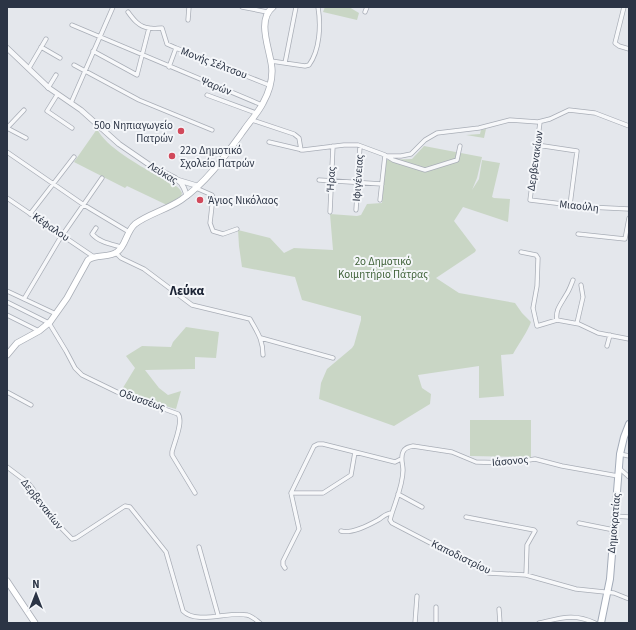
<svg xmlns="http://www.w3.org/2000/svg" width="636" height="630" font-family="'Source Sans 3',sans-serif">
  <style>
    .green { fill: #c9d6c5 }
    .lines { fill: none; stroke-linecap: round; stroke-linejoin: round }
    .minor-casing { stroke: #a9aeb7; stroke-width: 5 }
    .tertiary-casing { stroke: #a9aeb7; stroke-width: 6 }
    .secondary-casing { stroke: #a9aeb7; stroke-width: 7 }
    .primary-casing { stroke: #a3abb8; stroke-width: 8 }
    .minor { stroke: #f7f8fa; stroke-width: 3.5 }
    .tertiary { stroke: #f7f8fa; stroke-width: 4.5 }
    .secondary { stroke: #fff; stroke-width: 5.5 }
    .primary { stroke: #fff; stroke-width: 6 }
    .poi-dot { fill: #d1495b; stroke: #f4f6f9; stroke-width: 1.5 }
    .labels { text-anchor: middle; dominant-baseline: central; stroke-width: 4; stroke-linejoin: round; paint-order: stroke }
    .street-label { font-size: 11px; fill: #2b3445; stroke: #f4f6f9 }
    .poi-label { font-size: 11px; fill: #2b3445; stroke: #f4f6f9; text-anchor: start }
    .park-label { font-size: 11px; fill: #3f6138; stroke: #f4f6f9 }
    .quarter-label { font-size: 13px; font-weight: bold; fill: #1d2536; stroke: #f4f6f9 }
  </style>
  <rect width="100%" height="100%" fill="#e4e7ec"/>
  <path class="green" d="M 325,7 L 349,7 L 359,13 L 357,20 L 323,12 Z
    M 97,129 C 106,147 139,165 156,175 C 164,180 178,184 182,193 L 181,196 L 167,205 L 127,186 L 125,188 L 74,162 Z
    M 486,129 L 484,138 L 466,135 L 480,134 L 481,130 Z
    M 424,146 L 482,157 L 477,178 L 472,190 L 479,179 L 482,160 L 500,163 L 492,197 L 494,198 L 510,199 L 508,222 L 463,207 L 454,221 L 476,250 L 475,252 L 436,278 L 459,293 L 515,303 L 522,313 L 531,322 C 527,333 519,343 513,354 L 501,355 L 504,396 L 479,398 L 479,366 L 418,375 L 422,388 L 431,394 L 430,404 L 394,426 L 319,399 L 321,383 L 327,369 L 352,348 L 354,345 L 361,320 L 361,316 L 302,300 L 295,277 L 242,267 L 239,246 L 238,230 L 270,238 L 284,253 L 294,248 L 333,250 L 330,214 L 357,216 L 361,215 L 367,204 L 382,203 L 386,160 L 412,159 Z
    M 186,327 L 219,332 L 216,358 L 195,357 L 195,369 L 145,370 L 159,388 L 168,395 L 181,391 L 176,409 L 147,401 L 121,391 L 135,368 L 126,356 L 142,346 L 171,347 L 173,342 Z
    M 470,420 L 531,420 L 531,457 L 470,456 Z"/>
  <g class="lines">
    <g class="minor-casing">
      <path id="minor" d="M 242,7 L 267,12
        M 624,7 L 615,43 L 619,46 L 629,49
        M 128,12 C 133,19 139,27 149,28 C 153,29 158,28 162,28 L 167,44 L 176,48
        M 365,12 L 367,7
        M 188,20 L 189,7
        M 72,25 L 262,105
        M 41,47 L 60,58
        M 93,51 L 137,75 L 149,28
        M 271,61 L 305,66 L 309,65 C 320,50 321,25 318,7
        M 285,63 L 296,7
        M 74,65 L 139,100 L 212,130
        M 169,67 L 176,48 L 269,85
        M 29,68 L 46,39
        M 48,88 L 56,75
        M 57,95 L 47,111 L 72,128
        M 207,95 L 256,113
        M 71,103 L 113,7
        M 252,120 L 294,134 L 299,138 L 301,150
        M 540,122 L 530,200 L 588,207 L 629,209
        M 7,128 L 24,110
        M 7,128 L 26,138
        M 269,142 L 303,150 L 344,145 L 358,145 L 385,155 L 393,160 L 425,170 L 457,160 L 460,146
        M 537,145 L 577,151 L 570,205
        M 7,152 L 84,205 L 129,232
        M 386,156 L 401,156 L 411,154 L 425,140 L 437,133 L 479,128 L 510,120 L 538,122 L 550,119 L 569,110 L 595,113 L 629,126
        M 319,180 L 382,184
        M 196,188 L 212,195 L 213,197 L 210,223 L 213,231 L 223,234 L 237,229
        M 7,198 L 94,257
        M 380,200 L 385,155
        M 356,210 L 360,146
        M 330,212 L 333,146
        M 30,214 L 74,157
        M 96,228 L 92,234 C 99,242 111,244 121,247
        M 578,234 L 625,239 L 629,218
        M 521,252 L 536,255 L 538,258 L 537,286 L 533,308 L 537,326 L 557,320 L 579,324 L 598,333 L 629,339
        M 116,253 L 121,258 L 144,269 L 192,305 L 250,319 C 257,332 263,339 263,355
        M 7,291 L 56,314
        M 24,299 L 59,240 L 102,178
        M 7,302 L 49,323 L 66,351 L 75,368 L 82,375 L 117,392 L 178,414 C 184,421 174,443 172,452 L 172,455 L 195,493
        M 7,315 L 39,331
        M 557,320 C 555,310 561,304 566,295 C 569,291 571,285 573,280
        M 577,323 L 583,297 L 581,285
        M 261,338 L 333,358
        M 607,346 L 610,335
        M 7,392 L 31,405
        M 620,454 L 629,456
        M 7,467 L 27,482 L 33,489 L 43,509 L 72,539 L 76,538 L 125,506 L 130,507 L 166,552 L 183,611 C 197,625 229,611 247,615 C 252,616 256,620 260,623
        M 619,468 L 629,477
        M 618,476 L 562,466 L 535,459 L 511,463 L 476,462 L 452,452 L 413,446 C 409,447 405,447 403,452 C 400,458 403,464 403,470 C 403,487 394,504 390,520 L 392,523 L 488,573 L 526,575 L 576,589 L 614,593 L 629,599
        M 291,493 L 314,446 L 318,444 L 323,444 L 355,452
        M 398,494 L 422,507
        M 615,516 L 629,517
        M 466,517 L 534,530 L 535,531 L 527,545 L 526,575
        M 579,523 L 614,530
        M 341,531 C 351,534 369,525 378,520 C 383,517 386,513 392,513
        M 199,547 L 218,615
        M 285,568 L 283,565 L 283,561 L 299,529 L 291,493 L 323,493 L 351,475 L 355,452 L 395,462 L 401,459
        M 436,607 L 436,623
        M 499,609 L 500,623
        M 415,623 L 417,596
        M 539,623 C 561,618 574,613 595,623"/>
    </g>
    <g class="tertiary-casing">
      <path id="tertiary" d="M 7,48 L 49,88 L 81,110 L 119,144 L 151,166 L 175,178 L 181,183 L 184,188 L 187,196
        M 178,180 L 198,186"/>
    </g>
    <g class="secondary-casing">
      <path id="secondary" d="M 7,355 L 17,343 L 39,331 L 50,322 L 67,298 L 88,260 C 96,254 109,258 117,252 C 126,246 126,232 135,224 C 148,214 166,210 181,200 C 207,182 225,156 244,130 C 250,121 258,113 263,103 C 268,94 272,81 272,71 C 272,53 255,21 273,7
        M 7,581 L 35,623"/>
    </g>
    <g class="primary-casing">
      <path id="primary" d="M 601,623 L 610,579 L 620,454 L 624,437 L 629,424"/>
    </g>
    <use href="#minor" class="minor"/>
    <use href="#tertiary" class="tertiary"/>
    <use href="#secondary" class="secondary"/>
    <use href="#primary" class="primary"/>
  </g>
  <g class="poi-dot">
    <circle cx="181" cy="131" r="4"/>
    <circle cx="172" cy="156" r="4"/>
    <circle cx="200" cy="200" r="4"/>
  </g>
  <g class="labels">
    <g class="street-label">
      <text transform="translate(214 63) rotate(21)">Μονής Σέλτσου</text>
      <text transform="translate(216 86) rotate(22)">Ψαρών</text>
      <text transform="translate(535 161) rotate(-82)">Δερβενακίων</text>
      <text transform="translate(163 173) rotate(31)">Λεύκας</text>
      <text transform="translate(358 178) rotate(-86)">Ιφιγένειας</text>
      <text transform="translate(331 179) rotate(-87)">Ήρας</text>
      <text transform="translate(579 206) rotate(6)">Μιαούλη</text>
      <text transform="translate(51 227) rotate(34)">Κέφαλου</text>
      <text transform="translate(142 400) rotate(19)">Οδυσσέως</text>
      <text transform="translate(510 461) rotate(-5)">Ιάσονος</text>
      <text transform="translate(42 504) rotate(52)">Δερβενακίων</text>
      <text transform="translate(614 523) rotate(-85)">Δημοκρατίας</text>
      <text transform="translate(461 557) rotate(26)">Καποδιστρίου</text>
    </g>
    <g class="poi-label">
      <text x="173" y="125" text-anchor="end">50o Νηπιαγωγείο<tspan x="173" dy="13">Πατρών</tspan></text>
      <text x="180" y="150">22ο Δημοτικό<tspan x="180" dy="13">Σχολείο Πατρών</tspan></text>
      <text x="208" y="200">Άγιος Νικόλαος</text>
    </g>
    <g class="park-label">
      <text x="383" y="261">2o Δημοτικό<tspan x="383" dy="13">Κοιμητήριο Πάτρας</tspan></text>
    </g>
    <g class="quarter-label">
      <text x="187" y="291">Λεύκα</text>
    </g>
  </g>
  <rect width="636" height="630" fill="none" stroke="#2b3445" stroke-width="16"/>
  <g transform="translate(36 594)" stroke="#f4f6f9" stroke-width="3" paint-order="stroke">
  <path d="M0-3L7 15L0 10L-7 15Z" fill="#2b3445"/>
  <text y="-6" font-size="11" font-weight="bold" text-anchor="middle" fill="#2b3445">N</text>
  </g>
</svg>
